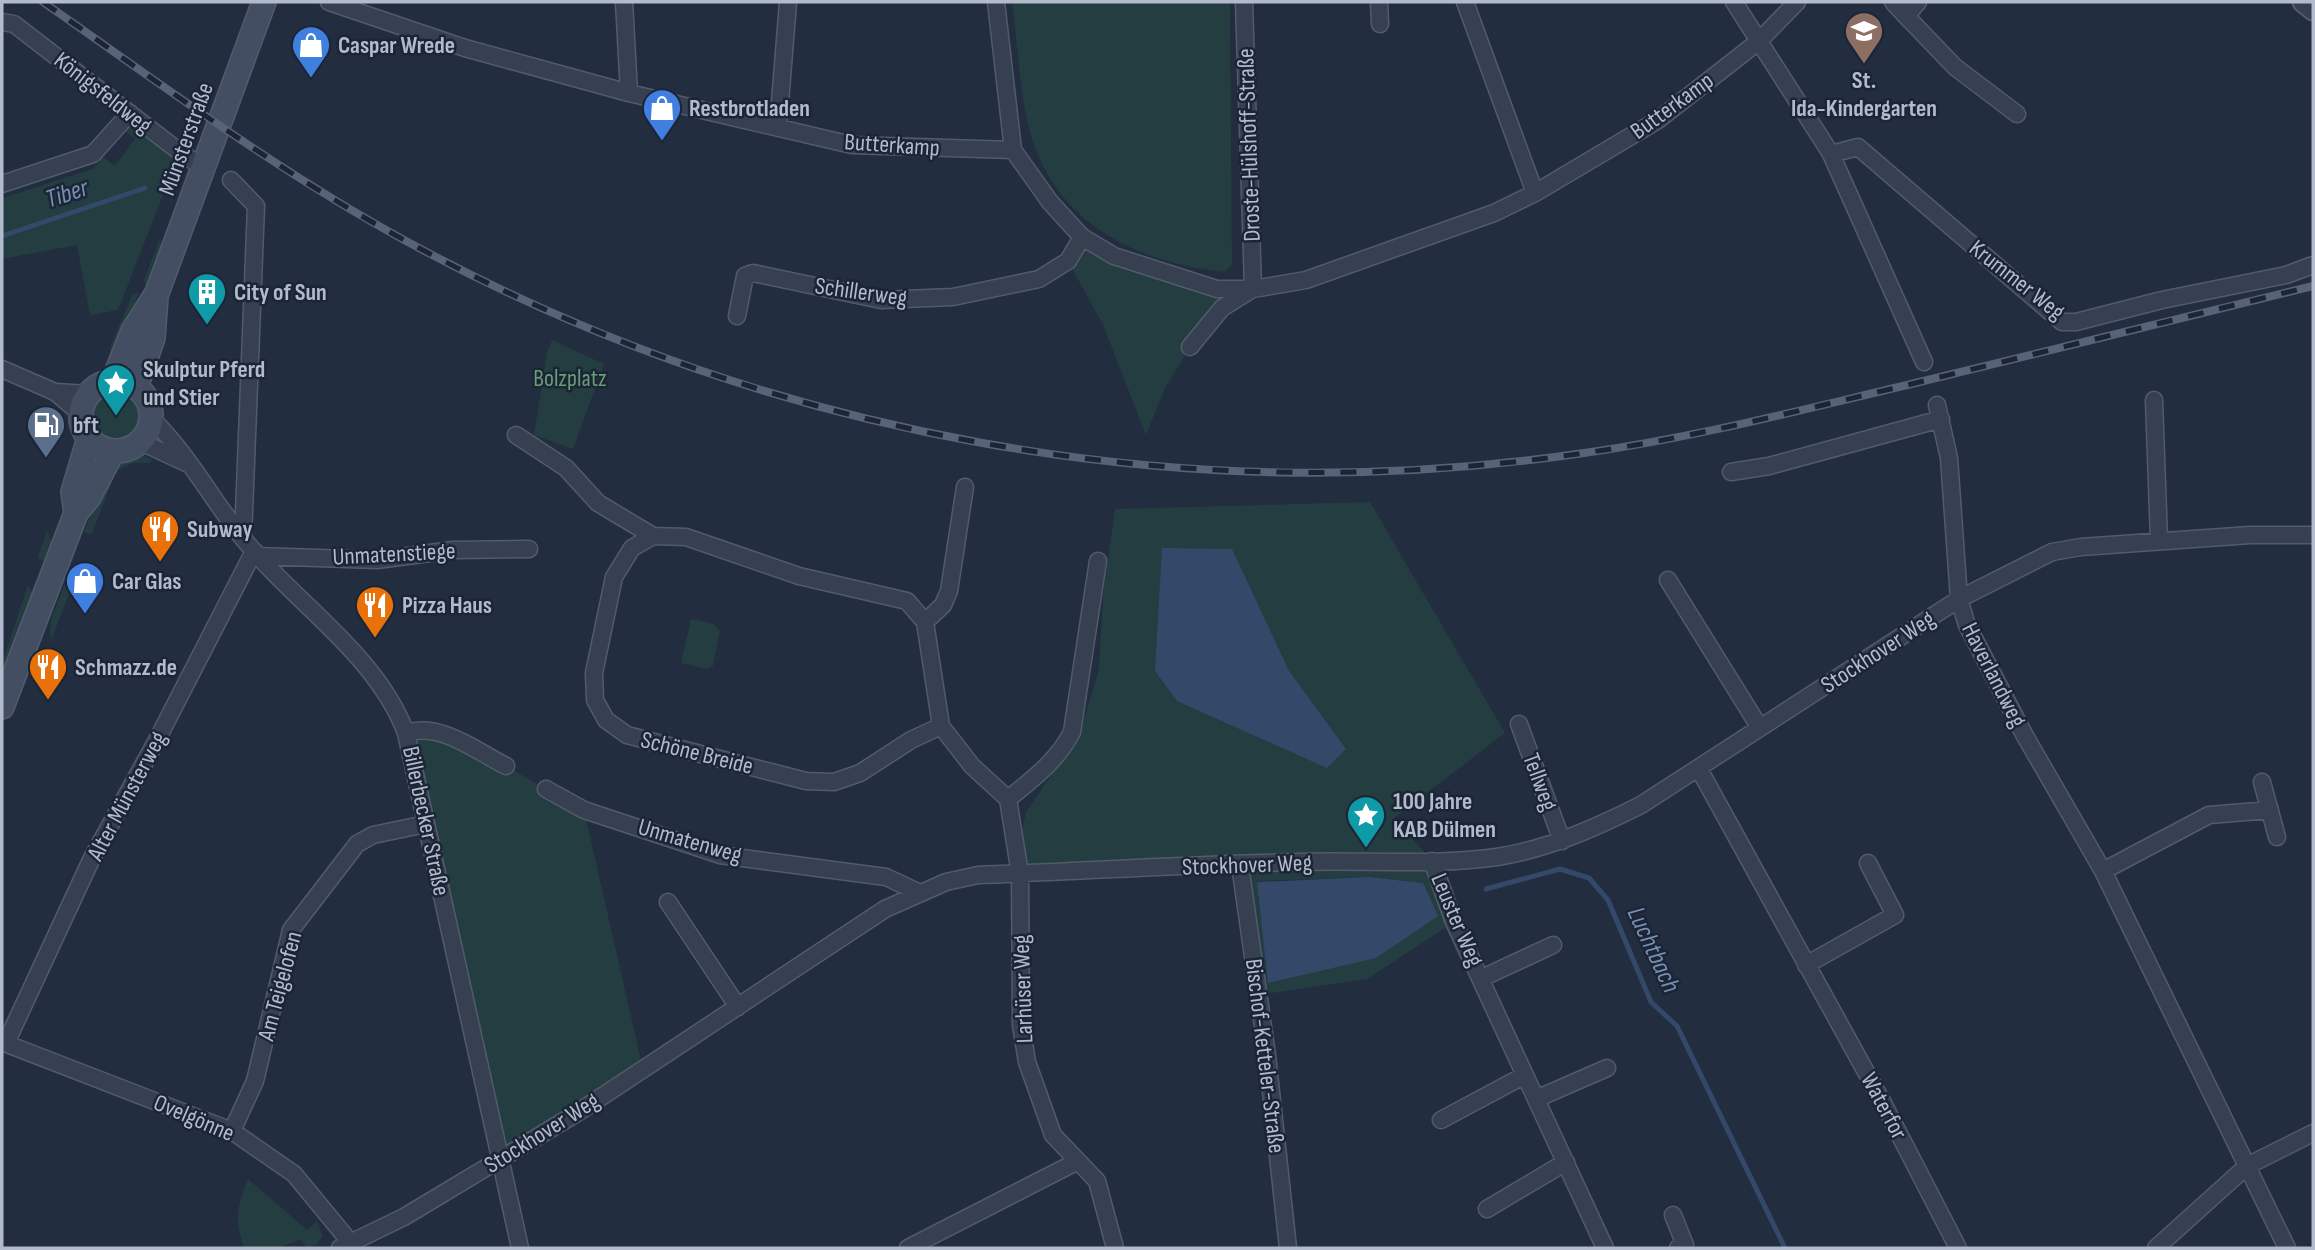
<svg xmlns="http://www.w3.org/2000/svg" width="2315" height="1250" font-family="'Sofia Sans Condensed',sans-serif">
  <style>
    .green { fill: #243d41; fill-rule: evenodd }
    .water { fill: #344869 }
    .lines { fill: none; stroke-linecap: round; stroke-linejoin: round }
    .stream { stroke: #344869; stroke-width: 5 }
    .minor-casing { stroke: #515b6b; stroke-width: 19 }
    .tertiary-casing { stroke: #515b6b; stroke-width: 23 }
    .secondary-casing { stroke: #515b6b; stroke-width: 26 }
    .minor { stroke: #364050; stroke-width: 16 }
    .tertiary { stroke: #364050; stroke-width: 19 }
    .secondary { stroke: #444e63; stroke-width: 23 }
    .rail-casing { stroke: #586377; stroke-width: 8 }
    .rail { stroke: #1b2535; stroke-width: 5; stroke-dasharray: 16; stroke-linecap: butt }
    .labels { text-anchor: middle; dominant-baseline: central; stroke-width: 5; stroke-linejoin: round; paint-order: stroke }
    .poi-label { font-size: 24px; font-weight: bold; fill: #b2bbcb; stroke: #1b2535; text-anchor: start }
    .street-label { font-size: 24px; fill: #b2bbcb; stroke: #1b2535 }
    .park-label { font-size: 24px; fill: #679e76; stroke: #1b2535 }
    .water-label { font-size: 26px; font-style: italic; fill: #778fb5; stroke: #1b2535 }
  </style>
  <rect width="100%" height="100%" fill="#222d40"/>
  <path class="green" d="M 1012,2 L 1230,2 L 1232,265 L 1224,272 C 1145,263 1071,232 1038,155 C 1019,109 1019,51 1012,2 Z
    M 134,124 L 175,155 L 176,162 L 118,310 L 90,315 L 77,245 L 2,259 L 2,198 L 93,169 L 103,157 L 115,166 L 135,139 L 124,130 Z
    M 1082,237 L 1145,269 L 1253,289 L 1190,347 L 1165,388 L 1146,435 L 1103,325 L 1068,261 Z
    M 160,239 L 162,247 L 146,290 L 144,280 Z
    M 137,292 L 138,295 L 118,353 L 109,350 L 132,295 Z
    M 552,340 L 604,364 L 573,449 L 534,435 L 547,353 Z
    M93 417a23 23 0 1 1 46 0a23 23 0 1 1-46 0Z
    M 136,454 L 152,459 L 150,463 L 133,463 L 116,471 L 109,469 L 118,461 Z
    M 105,476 L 113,479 L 92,534 L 84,532 Z
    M 1370,502 L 1505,733 L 1394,818 L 1432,861 L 1454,922 L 1367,979 L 1258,995 L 1240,865 L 1020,874 L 1019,843 L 1026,812 L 1080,733 L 1099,669 L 1103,596 L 1115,509 ZM 1369,877 L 1423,883 L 1257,882 L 1257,881 Z
    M 47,531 L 52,542 L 45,560 L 37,559 Z
    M 70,571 L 77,573 L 52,638 L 50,637 L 51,620 Z
    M 28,585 L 33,593 L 2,671 L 2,663 Z
    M 691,619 L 714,624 L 720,631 L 713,666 L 707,669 L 681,663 Z
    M 419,729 L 506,766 L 584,810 L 643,1069 L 500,1158 L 406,733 Z
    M 248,1179 L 307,1230 L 317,1221 L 323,1236 L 317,1244 L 307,1248 L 301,1239 L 278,1248 L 244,1248 C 234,1218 237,1208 248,1179 Z"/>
  <path class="water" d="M 1162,548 L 1232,549 L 1289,671 L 1346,749 L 1327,768 L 1177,701 L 1155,671 Z
    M 1369,877 L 1423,883 L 1438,916 L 1376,958 L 1268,983 L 1257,882 Z"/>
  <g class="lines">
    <path class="stream" d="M 2,236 L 145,188
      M 1486,889 L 1560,869 L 1589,878 L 1608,900 L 1651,1002 L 1677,1026 L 1785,1248"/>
    <g class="minor-casing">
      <path id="minor" d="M 329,2 L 465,48 L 629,93 L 852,145 L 1013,150
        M 624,2 L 629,93
        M 996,2 L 1013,150 L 1050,202 L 1082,237 L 1114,256 L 1217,289 L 1253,289 L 1306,280 L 1494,213 L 1535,193 L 1658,120 L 1759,41 L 1797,2
        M 1244,2 L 1253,289
        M 1379,2 L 1380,24
        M 1465,2 L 1535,193
        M 1734,2 L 1831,154 L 1924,362
        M 1893,2 L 1906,16 L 1918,2
        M 1906,16 L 1955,67 L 2017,114
        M 2,22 L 14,24 L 185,156 L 204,167
        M 778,128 L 788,2
        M 1831,154 L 1858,147 L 2062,322 L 2076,322 L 2162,300 L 2286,275 L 2313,265
        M 231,180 L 256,206 L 243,538
        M 2,184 L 93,154 L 130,113
        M 737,316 L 745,276 L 753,273 L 881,300 L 953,297 L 1039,279 L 1068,261 L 1082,237
        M 1190,347 L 1222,308 L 1251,290
        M 2,369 L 55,392 L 81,414
        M 55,392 L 89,394
        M 2154,400 L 2159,540
        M 1937,405 L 1949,458 L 1959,599 L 1967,625 L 2025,736 L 2103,871 L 2287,1248
        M 152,419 C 187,453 211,498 242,537 C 294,603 376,653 406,733 L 520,1248
        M 516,435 L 566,468 L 598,503 L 653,536
        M 141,442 L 188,464
        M 1731,472 L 1769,466 L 1941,419
        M 258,556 L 377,560 L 453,550 L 529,549
        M 1668,580 L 1760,728
        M 925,622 L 943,605 L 949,591 L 965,487
        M 1519,724 L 1562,841
        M 941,726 L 911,740 L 860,773 L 834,782 L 806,781 L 627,735 L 606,720 L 595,700 L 594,673 L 614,577 L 632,548 L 653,536 L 686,537 L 799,576 L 907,601 L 925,622 L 941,726 L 972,766 L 1008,799 L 1020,874 L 1021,1025 L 1027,1062 L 1053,1135 L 1097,1181 L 1115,1248
        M 406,733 C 441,722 476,751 506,766
        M 1699,769 L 1882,1101 L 1958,1248
        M 2262,782 L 2277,837
        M 546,789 L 584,810 L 720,855 L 886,877 L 920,893
        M 1008,799 C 1033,779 1057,761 1072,732 L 1098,561
        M 1432,861 L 1454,922 L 1605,1248
        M 1240,865 L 1267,1055 L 1288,1248
        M 2103,871 L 2209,815 L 2270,810
        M 668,902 L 738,1007
        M 1806,965 L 1895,915 L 1868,863
        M 1482,978 L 1553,945
        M 2,1042 L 232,1131 L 294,1174 L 355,1248
        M 6,1043 L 92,858 L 157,740 L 254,551
        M 1536,1099 L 1607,1068
        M 1441,1120 L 1525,1075
        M 232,1131 L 255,1081 L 291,930 L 357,844 L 373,835 L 426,824
        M 1487,1209 L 1566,1162
        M 1673,1215 L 1685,1245 L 1678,1248
        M 340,1248 L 404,1217 L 577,1113 L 885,909 L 946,882 L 978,875 C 1086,871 1194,864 1301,862 C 1366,860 1433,866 1497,857 C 1548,849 1595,828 1641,805 L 1959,599 L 2052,552 L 2081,547 L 2250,535 L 2313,535
        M 908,1248 L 1078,1161
        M 2156,1248 L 2247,1166 L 2313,1133"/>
    </g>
    <g class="tertiary-casing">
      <path id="tertiary" d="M 2303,2 L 2313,10"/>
    </g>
    <g class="secondary-casing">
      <path id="secondary" d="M81 416a35 35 0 1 1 70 0a35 35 0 1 1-70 0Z
        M 113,381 L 133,331 L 157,293 L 264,2
        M 136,387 L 153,338 L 156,297
        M 76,513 L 73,492 L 89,438
        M 2,707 L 76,513 L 89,497 L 113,451"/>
    </g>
    <use href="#minor" class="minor"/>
    <use href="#tertiary" class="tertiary"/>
    <use href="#secondary" class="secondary"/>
    <g class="rail-casing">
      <path id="rail" d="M 43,2 C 162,85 279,172 406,241 C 764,436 1181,512 1584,453 C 1692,438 1797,411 1903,386 C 2040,353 2176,319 2313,286"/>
    </g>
    <use href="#rail" class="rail"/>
  </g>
  <defs>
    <g id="school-pin" transform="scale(2.0125)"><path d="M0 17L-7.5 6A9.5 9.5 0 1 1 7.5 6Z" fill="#8d6e63" stroke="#1b2535"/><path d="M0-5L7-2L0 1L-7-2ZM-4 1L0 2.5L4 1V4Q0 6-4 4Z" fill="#fff"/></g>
    <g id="shop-pin" transform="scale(2.0125)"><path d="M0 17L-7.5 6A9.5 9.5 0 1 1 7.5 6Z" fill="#3f7fe0" stroke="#1b2535"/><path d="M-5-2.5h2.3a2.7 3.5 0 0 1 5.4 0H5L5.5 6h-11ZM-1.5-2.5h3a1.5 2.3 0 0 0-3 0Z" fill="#fff"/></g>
    <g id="building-pin" transform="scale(2.0125)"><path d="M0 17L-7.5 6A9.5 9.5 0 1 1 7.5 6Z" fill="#0f9aa8" stroke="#1b2535"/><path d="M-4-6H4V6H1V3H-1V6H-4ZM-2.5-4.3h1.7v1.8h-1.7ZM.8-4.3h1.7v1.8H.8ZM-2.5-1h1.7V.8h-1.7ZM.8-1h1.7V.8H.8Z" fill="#fff"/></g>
    <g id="sight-pin" transform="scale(2.0125)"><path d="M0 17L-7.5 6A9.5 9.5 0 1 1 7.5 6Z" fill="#0f9aa8" stroke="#1b2535"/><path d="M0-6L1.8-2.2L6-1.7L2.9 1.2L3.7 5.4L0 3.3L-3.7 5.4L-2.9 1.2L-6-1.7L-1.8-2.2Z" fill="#fff"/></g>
    <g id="fuel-pin" transform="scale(2.0125)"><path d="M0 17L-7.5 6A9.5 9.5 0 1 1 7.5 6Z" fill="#5c6f8a" stroke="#1b2535"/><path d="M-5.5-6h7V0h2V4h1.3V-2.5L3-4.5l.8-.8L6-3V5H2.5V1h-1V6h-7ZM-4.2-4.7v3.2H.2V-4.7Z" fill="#fff"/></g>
    <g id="restaurant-pin" transform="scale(2.0125)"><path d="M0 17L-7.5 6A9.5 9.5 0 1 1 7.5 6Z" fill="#e8710a" stroke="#1b2535"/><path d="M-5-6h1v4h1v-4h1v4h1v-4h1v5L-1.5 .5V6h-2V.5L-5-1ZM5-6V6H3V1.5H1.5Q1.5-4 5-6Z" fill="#fff"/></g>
  </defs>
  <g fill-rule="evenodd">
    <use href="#school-pin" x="1864" y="31"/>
    <use href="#shop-pin" x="311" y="45"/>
    <use href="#shop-pin" x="662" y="108"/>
    <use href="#building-pin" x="207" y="292"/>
    <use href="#sight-pin" x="116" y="383"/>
    <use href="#fuel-pin" x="46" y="425"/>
    <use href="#restaurant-pin" x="160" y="529"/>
    <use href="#shop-pin" x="85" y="581"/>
    <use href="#restaurant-pin" x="375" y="605"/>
    <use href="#restaurant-pin" x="48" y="667"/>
    <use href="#sight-pin" x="1366" y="815"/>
  </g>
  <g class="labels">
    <g class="poi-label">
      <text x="338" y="45">Caspar Wrede</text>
      <text x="1864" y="80" text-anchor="middle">St.<tspan x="1864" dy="28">Ida-Kindergarten</tspan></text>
      <text x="689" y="108">Restbrotladen</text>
      <text x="234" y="292">City of Sun</text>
      <text x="143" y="369">Skulptur Pferd<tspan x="143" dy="28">und Stier</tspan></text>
      <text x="73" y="425">bft</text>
      <text x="187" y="529">Subway</text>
      <text x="112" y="581">Car Glas</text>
      <text x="402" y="605">Pizza Haus</text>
      <text x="75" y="667">Schmazz.de</text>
      <text x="1393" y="801">100 Jahre<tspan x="1393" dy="28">KAB Dülmen</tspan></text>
    </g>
    <g class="street-label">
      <text transform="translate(103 93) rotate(38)">Königsfeldweg</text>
      <text transform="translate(1672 106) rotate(-36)">Butterkamp</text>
      <text transform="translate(186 139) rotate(-70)">Münsterstraße</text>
      <text transform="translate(892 145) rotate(4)">Butterkamp</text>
      <text transform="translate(1249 145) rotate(-92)">Droste-Hülshoff-Straße</text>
      <text transform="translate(2017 280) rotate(38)">Krummer Weg</text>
      <text transform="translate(861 292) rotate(8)">Schillerweg</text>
      <text transform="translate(394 554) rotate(-3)">Unmatenstiege</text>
      <text transform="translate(1878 652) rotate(-33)">Stockhover Weg</text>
      <text transform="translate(1994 675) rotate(63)">Haverlandweg</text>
      <text transform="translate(697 753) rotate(14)">Schöne Breide</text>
      <text transform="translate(1540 782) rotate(70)">Tellweg</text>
      <text transform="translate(127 796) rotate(-62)">Alter Münsterweg</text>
      <text transform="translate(426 821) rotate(78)">Billerbecker Straße</text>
      <text transform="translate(690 841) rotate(16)">Unmatenweg</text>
      <text transform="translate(1247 865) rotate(-2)">Stockhover Weg</text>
      <text transform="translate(1457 920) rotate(67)">Leuster Weg</text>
      <text transform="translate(280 986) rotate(-75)">Am Teigelofen</text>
      <text transform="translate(1023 989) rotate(-92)">Larhüser Weg</text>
      <text transform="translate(1265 1056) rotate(83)">Bischof-Ketteler-Straße</text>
      <text transform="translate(1884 1106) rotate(62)">Waterfor</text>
      <text transform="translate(194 1118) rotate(23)">Ovelgönne</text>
      <text transform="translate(542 1133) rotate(-32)">Stockhover Weg</text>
    </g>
    <g class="park-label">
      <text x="570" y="378">Bolzplatz</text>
    </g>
    <g class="water-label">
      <text transform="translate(67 194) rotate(-18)">Tiber</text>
      <text transform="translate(1653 950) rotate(65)">Luchtbach</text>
    </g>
  </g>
  <rect width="2315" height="1250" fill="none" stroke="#b2bbcb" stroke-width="7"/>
</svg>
